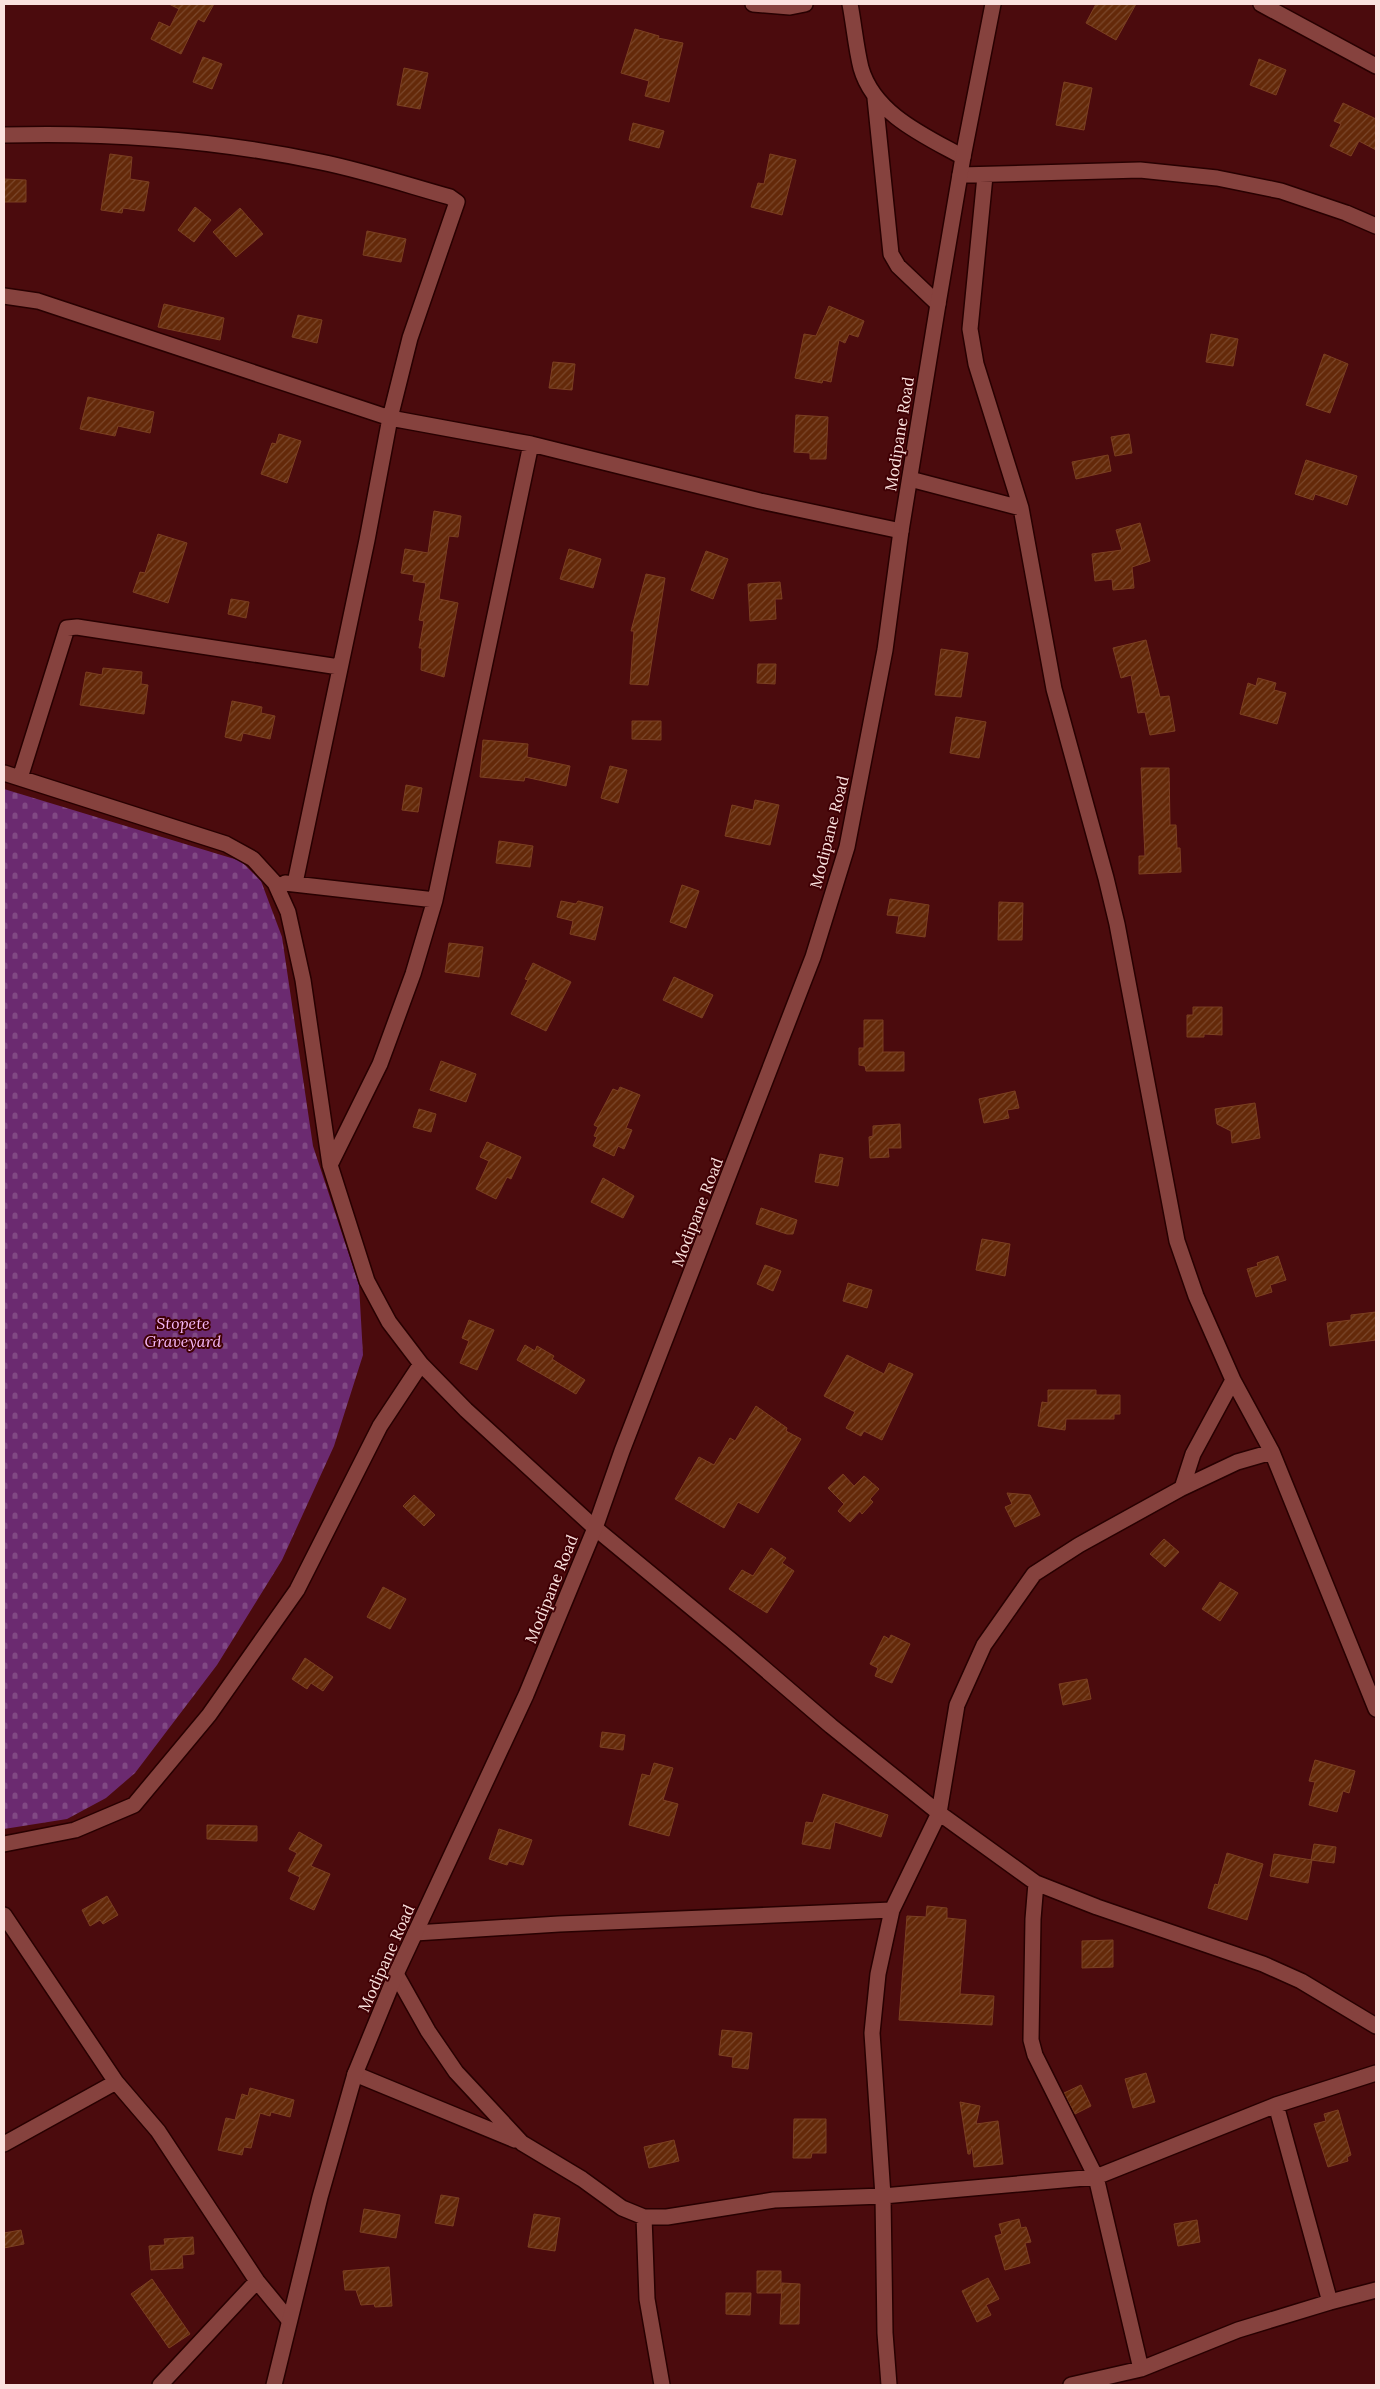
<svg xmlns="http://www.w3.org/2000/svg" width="1380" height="2389" font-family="Lora,serif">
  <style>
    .cemetery { fill: url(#cemetery-stones) }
    .building { fill: url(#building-hatch); stroke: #7b3f21 }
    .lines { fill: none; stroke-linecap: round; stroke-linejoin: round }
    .street-casing { stroke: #280001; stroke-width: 18 }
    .secondary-casing { stroke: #280001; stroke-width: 18 }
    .street { stroke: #86423e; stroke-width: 15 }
    .secondary { stroke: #86423e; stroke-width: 15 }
    .labels { text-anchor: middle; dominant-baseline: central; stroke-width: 4; stroke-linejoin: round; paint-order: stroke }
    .street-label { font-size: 16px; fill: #fbe2df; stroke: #3f0004 }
    .park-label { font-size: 16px; font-style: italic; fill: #f7b8fa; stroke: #3f0004 }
  </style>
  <defs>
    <pattern id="cemetery-stones" width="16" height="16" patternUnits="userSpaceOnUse" patternTransform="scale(1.25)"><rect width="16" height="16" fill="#6b2a70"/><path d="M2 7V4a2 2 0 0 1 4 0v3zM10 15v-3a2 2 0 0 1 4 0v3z" fill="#814984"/></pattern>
    <pattern id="building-hatch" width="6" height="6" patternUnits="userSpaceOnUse" patternTransform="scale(1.25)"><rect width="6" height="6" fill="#642909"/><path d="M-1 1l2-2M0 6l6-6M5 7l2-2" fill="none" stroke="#7b482c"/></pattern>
  </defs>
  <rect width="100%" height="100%" fill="#4b0b0d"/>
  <path class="cemetery" d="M 4,789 L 241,861 L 261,881 L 282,937 L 313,1146 L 359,1285 L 363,1355 L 334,1446 L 282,1560 L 217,1665 L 135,1773 L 106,1798 L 67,1819 L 4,1829 Z"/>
  <path class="building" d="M 169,4 L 214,4 L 204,22 L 198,19 L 181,54 L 151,39 L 159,22 L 170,27 L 179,9 Z
    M 1096,4 L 1136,4 L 1116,40 L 1086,23 Z
    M 635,29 L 659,36 L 658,38 L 683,43 L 669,102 L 645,96 L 649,81 L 621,73 Z
    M 203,57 L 222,64 L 212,89 L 193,82 Z
    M 1259,59 L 1286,70 L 1276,95 L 1250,85 Z
    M 404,68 L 428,73 L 420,109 L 397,105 Z
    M 1064,82 L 1092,88 L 1084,130 L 1056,125 Z
    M 1343,103 L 1376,119 L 1376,150 L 1359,141 L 1351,156 L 1330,146 L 1341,124 L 1334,121 Z
    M 633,123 L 664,131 L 659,148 L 629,140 Z
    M 110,154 L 132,157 L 130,179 L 149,182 L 144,211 L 123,208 L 122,213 L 101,210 Z
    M 770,154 L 796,160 L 782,215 L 751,207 L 758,183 L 764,184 Z
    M 4,179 L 26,180 L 26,202 L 4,202 Z
    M 195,207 L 211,220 L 194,242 L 178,230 Z
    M 240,208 L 263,234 L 236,257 L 213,232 Z
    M 367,231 L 406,239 L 401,262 L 363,255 Z
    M 164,304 L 224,318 L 220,340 L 158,327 Z
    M 829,306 L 864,321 L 858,337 L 849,334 L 845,343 L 839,340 L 831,382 L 823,380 L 822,383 L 795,378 L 804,334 L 816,336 Z
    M 298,315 L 322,320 L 317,343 L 292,337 Z
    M 1211,334 L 1238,339 L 1233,366 L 1206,362 Z
    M 1324,354 L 1348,364 L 1330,413 L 1306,405 Z
    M 553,362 L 575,364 L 572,390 L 549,388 Z
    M 88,397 L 154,412 L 150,433 L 118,426 L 115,436 L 80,429 Z
    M 796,415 L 828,417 L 826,459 L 810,459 L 810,453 L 794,452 Z
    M 279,434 L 301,441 L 287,483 L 261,474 L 272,443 L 276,444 Z
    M 1129,434 L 1132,453 L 1115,456 L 1111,437 Z
    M 1108,455 L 1111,471 L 1076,479 L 1072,462 Z
    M 1306,460 L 1357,476 L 1347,505 L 1315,494 L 1313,500 L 1295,494 Z
    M 434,511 L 461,516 L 458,537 L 449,536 L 439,599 L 458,603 L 444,677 L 421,670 L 422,648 L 419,648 L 424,621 L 419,620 L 426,583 L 413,581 L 414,575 L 401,573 L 405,549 L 428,553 Z
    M 1140,523 L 1150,561 L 1132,567 L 1134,588 L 1113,590 L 1112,579 L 1095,581 L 1092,554 L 1122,550 L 1116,530 Z
    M 158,534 L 187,543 L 168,603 L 133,592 L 140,572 L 145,573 Z
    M 569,549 L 601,559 L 593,588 L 560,579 Z
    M 706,551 L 728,559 L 713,599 L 691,590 Z
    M 646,574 L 665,578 L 648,685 L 630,684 L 634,631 L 631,631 Z
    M 780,582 L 782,599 L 775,599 L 776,619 L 750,621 L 748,584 Z
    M 231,599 L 249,602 L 246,618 L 228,614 Z
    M 1146,640 L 1160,697 L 1169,696 L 1175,731 L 1150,735 L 1145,712 L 1138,713 L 1131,675 L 1121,678 L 1113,648 Z
    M 941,649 L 968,653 L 961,697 L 935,695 Z
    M 758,664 L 776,664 L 775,684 L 757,683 Z
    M 103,668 L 142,672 L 141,684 L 148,685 L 144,714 L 80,705 L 86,672 L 102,675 Z
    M 1258,678 L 1276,683 L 1274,690 L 1286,693 L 1277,724 L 1240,714 L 1248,683 L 1256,686 Z
    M 232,701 L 262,707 L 261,713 L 275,716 L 270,739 L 243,733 L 241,741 L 225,737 Z
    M 956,717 L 986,722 L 979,758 L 950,753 Z
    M 632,721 L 661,721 L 661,740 L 632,739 Z
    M 483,740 L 528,744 L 527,757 L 570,766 L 566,786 L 525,777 L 524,781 L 480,777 Z
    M 610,766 L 627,770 L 618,803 L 601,798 Z
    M 1141,768 L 1169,768 L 1170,825 L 1176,825 L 1177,848 L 1180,848 L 1181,872 L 1139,874 L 1139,856 L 1145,856 Z
    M 406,785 L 422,788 L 418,812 L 402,810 Z
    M 755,800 L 779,805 L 770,845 L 725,836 L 732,805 L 753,810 Z
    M 499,841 L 533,846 L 530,867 L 496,863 Z
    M 682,885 L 699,891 L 686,928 L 670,922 Z
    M 890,899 L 929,905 L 925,937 L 896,933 L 899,916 L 887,915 Z
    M 561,901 L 576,904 L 578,901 L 603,907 L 595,940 L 570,934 L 573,921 L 557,917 Z
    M 999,902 L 1023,903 L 1022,940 L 998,940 Z
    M 449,943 L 483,947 L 479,977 L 445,972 Z
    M 533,963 L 571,982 L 546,1031 L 511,1014 L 528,980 L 525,979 Z
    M 674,977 L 713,995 L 702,1018 L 663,1000 Z
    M 1193,1007 L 1222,1007 L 1222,1035 L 1204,1034 L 1204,1037 L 1187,1037 L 1187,1015 L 1193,1015 Z
    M 864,1020 L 883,1020 L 883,1052 L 904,1052 L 904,1071 L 866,1071 L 865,1066 L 859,1065 L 859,1048 L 864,1048 Z
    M 441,1061 L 476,1074 L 466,1102 L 430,1090 Z
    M 620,1087 L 640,1095 L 626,1128 L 632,1130 L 624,1149 L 618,1146 L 614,1156 L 593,1146 L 597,1137 L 594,1136 L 598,1127 L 594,1125 L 613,1089 L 618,1091 Z
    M 1015,1091 L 1019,1108 L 1007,1110 L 1009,1118 L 984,1123 L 979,1099 Z
    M 1255,1103 L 1260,1138 L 1232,1143 L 1231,1131 L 1217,1124 L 1215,1109 Z
    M 419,1109 L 436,1114 L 431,1132 L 413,1127 Z
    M 900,1124 L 901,1148 L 888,1148 L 889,1157 L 870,1158 L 869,1137 L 873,1136 L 873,1126 Z
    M 487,1142 L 521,1157 L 511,1179 L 507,1177 L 496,1199 L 476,1189 L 489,1161 L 480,1157 Z
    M 820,1154 L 843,1158 L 838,1186 L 815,1182 Z
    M 603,1178 L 634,1196 L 623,1218 L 591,1202 Z
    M 761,1208 L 797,1220 L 793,1234 L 787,1234 L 756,1224 Z
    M 982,1239 L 1010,1244 L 1005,1276 L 976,1270 Z
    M 1278,1256 L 1286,1280 L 1270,1285 L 1272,1292 L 1256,1297 L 1247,1269 L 1258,1266 L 1257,1263 Z
    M 765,1265 L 781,1271 L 773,1291 L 757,1284 Z
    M 848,1283 L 872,1290 L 867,1308 L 843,1301 Z
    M 1376,1312 L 1376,1340 L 1330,1346 L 1327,1323 L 1351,1320 L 1351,1315 Z
    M 469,1320 L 494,1330 L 477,1370 L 460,1363 L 469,1341 L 462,1338 Z
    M 525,1345 L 535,1351 L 537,1346 L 554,1356 L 552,1359 L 585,1380 L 576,1394 L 517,1360 Z
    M 847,1355 L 884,1374 L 889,1363 L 913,1374 L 882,1440 L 864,1431 L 861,1436 L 846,1428 L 855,1412 L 824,1396 Z
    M 1048,1390 L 1096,1390 L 1096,1395 L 1120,1395 L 1120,1414 L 1114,1414 L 1114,1419 L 1066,1419 L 1065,1430 L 1038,1426 L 1042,1402 L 1048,1403 Z
    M 756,1406 L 787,1428 L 786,1431 L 801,1439 L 758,1513 L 738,1502 L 724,1528 L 675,1499 L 699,1457 L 714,1465 L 730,1438 L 735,1441 Z
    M 843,1474 L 854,1486 L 864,1476 L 879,1489 L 870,1499 L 873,1502 L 862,1514 L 860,1511 L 850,1522 L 838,1511 L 844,1504 L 828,1488 Z
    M 1007,1493 L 1030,1495 L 1040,1515 L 1015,1527 L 1005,1507 L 1012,1504 Z
    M 414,1495 L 435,1515 L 424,1526 L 403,1506 Z
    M 1164,1539 L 1179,1552 L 1165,1567 L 1150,1554 Z
    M 771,1548 L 786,1558 L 782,1563 L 794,1571 L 767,1613 L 729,1589 L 742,1570 L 753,1576 Z
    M 1220,1582 L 1238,1593 L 1220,1621 L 1202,1609 Z
    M 383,1587 L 406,1599 L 390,1629 L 367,1617 Z
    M 891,1635 L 910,1644 L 892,1683 L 875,1676 L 878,1668 L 870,1664 L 884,1636 L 889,1639 Z
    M 305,1658 L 333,1677 L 323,1691 L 311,1683 L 307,1689 L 292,1679 Z
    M 1087,1679 L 1091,1699 L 1063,1705 L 1059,1684 Z
    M 602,1732 L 625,1735 L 623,1750 L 600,1747 Z
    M 1315,1760 L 1355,1771 L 1349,1793 L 1343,1791 L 1337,1812 L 1309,1805 L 1315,1782 L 1309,1781 Z
    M 654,1763 L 673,1768 L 663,1800 L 678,1804 L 669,1836 L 629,1825 L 642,1774 L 650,1776 Z
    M 823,1794 L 888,1815 L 881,1837 L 835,1822 L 830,1849 L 802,1844 L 806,1822 L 813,1823 Z
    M 207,1825 L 257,1826 L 257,1841 L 207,1839 Z
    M 499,1829 L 532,1840 L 523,1865 L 509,1861 L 507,1865 L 489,1859 Z
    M 299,1832 L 322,1845 L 311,1866 L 330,1874 L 314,1910 L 290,1899 L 300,1877 L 288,1871 L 297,1853 L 289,1849 Z
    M 1314,1844 L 1336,1847 L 1334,1863 L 1311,1860 Z
    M 1227,1853 L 1263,1864 L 1247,1920 L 1208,1908 L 1215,1884 L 1218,1885 Z
    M 1274,1854 L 1312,1860 L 1308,1883 L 1270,1876 Z
    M 107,1896 L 118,1915 L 103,1924 L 100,1920 L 90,1926 L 82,1910 Z
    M 927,1906 L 947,1908 L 947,1918 L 966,1920 L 960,1994 L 994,1996 L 992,2025 L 899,2020 L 907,1916 L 926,1917 Z
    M 1113,1940 L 1113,1967 L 1082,1968 L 1082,1941 Z
    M 722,2030 L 752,2033 L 748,2069 L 732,2067 L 733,2057 L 719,2055 Z
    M 1146,2073 L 1155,2102 L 1133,2108 L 1125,2079 Z
    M 1081,2085 L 1091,2106 L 1075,2114 L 1064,2093 Z
    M 250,2088 L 294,2100 L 290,2117 L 271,2112 L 270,2116 L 260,2113 L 251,2148 L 244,2147 L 242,2155 L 218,2150 L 226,2118 L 235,2120 L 242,2094 L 248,2096 Z
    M 960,2102 L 980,2106 L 976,2124 L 998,2121 L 1003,2164 L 974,2167 L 972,2146 L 970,2154 L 968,2154 Z
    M 1338,2110 L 1351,2155 L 1347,2157 L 1348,2161 L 1328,2167 L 1314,2124 L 1326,2121 L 1324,2114 Z
    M 794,2119 L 826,2119 L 826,2153 L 812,2153 L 811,2158 L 793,2158 Z
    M 674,2140 L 679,2161 L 649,2168 L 644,2147 Z
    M 441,2195 L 459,2198 L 453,2226 L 435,2223 Z
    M 364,2209 L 400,2215 L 396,2238 L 360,2232 Z
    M 534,2214 L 560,2218 L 555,2251 L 528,2247 Z
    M 1019,2219 L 1021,2228 L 1026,2227 L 1031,2242 L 1025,2243 L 1030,2263 L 1005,2270 L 995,2236 L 1002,2234 L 999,2224 Z
    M 1197,2220 L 1200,2242 L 1178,2246 L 1174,2224 Z
    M 21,2230 L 24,2244 L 4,2248 L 4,2233 Z
    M 193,2237 L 194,2254 L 182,2255 L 183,2268 L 151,2270 L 149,2246 L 165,2245 L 164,2239 Z
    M 389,2267 L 392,2306 L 375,2307 L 374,2304 L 361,2305 L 356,2290 L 345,2290 L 343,2271 Z
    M 757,2271 L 781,2271 L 781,2293 L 757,2293 Z
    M 988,2278 L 999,2299 L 986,2305 L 991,2315 L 977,2322 L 962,2291 Z
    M 152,2279 L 190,2334 L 169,2348 L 131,2294 Z
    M 782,2283 L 800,2284 L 799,2324 L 780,2324 Z
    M 726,2293 L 751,2293 L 750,2315 L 726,2314 Z"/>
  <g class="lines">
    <g class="street-casing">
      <path id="street" d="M 753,4 L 790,7 L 805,4
        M 850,4 C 854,25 856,48 861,68 C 874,114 925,136 963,157
        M 1261,4 L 1376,66
        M 875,98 L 891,254 L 898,266 L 938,304
        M 4,135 C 110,132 217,140 321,162 C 365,171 407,185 450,197 L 457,202 L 410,338 L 390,418 L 367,540 L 295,883
        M 960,175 L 1140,170 L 1217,178 L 1281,191 L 1346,213 L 1376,226
        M 985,176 L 970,329 L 976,364 L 1021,508 L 1054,689 L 1106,878 L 1117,924 L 1177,1241 L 1196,1296 L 1233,1380 L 1272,1452 L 1376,1709
        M 4,296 L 38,301 L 390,418 L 531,444 L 760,501 L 901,531
        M 910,479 L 1021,508
        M 4,773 L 226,844 L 253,859 L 275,883 L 288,912 L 303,980 L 330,1165 L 367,1281 L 389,1322 L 421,1364 L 466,1410 L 595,1528 L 732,1641 L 831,1726 L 939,1813 L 1036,1883 L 1097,1907 L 1263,1964 L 1301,1981 L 1376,2026
        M 20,778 L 67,628 L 77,627 L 339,667
        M 285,883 L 435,900
        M 330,1165 L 380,1064 L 413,974 L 435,900 L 531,444
        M 1182,1488 L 1237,1462 L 1272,1452
        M 4,1844 L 75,1830 L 134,1805 L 209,1715 L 297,1590 L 380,1426 L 421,1364
        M 1036,1883 L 1033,1919 L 1031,2040 L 1035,2055 L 1096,2177 L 1141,2369
        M 4,1915 L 116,2082 L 158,2131 L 257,2281 L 289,2320
        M 415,1933 L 559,1924 L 892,1910
        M 396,1974 L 428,2031 L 456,2072 L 522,2143 L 582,2179 L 622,2208 L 644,2217 L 667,2217 L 774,2200 L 883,2196 L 1096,2177 L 1276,2105 L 1376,2073
        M 355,2074 L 515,2140
        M 1276,2105 L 1330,2302
        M 4,2144 L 116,2082
        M 644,2217 L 647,2299 L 662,2385
        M 160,2385 L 257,2281
        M 889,2385 L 885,2333 L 883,2196 L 872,2033 L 878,1974 L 892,1910 L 939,1813 L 957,1705 L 984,1645 L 1034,1574 L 1079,1545 L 1182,1488 L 1193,1454 L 1233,1380
        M 1071,2385 L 1141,2369 L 1238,2330 L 1330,2302 L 1376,2290"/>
    </g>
    <g class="secondary-casing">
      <path id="secondary" d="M 274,2385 L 320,2197 L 355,2074 L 396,1974 L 526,1695 L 595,1528 L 622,1451 L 813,957 L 847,847 L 885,650 L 901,531 L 938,304 L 963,157 L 993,4"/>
    </g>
    <use href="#street" class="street"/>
    <use href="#secondary" class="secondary"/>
  </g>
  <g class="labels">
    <g class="street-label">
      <text transform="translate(899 434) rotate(-81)">Modipane Road</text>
      <text transform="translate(829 832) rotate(-76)">Modipane Road</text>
      <text transform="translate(697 1212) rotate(-69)">Modipane Road</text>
      <text transform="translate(551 1589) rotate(-68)">Modipane Road</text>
      <text transform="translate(386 1958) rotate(-66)">Modipane Road</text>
    </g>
    <g class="park-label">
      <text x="183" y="1323">Stopete<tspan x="183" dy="18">Graveyard</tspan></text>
    </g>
  </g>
  <rect width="1380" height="2389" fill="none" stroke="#fbe2df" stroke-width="10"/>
</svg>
